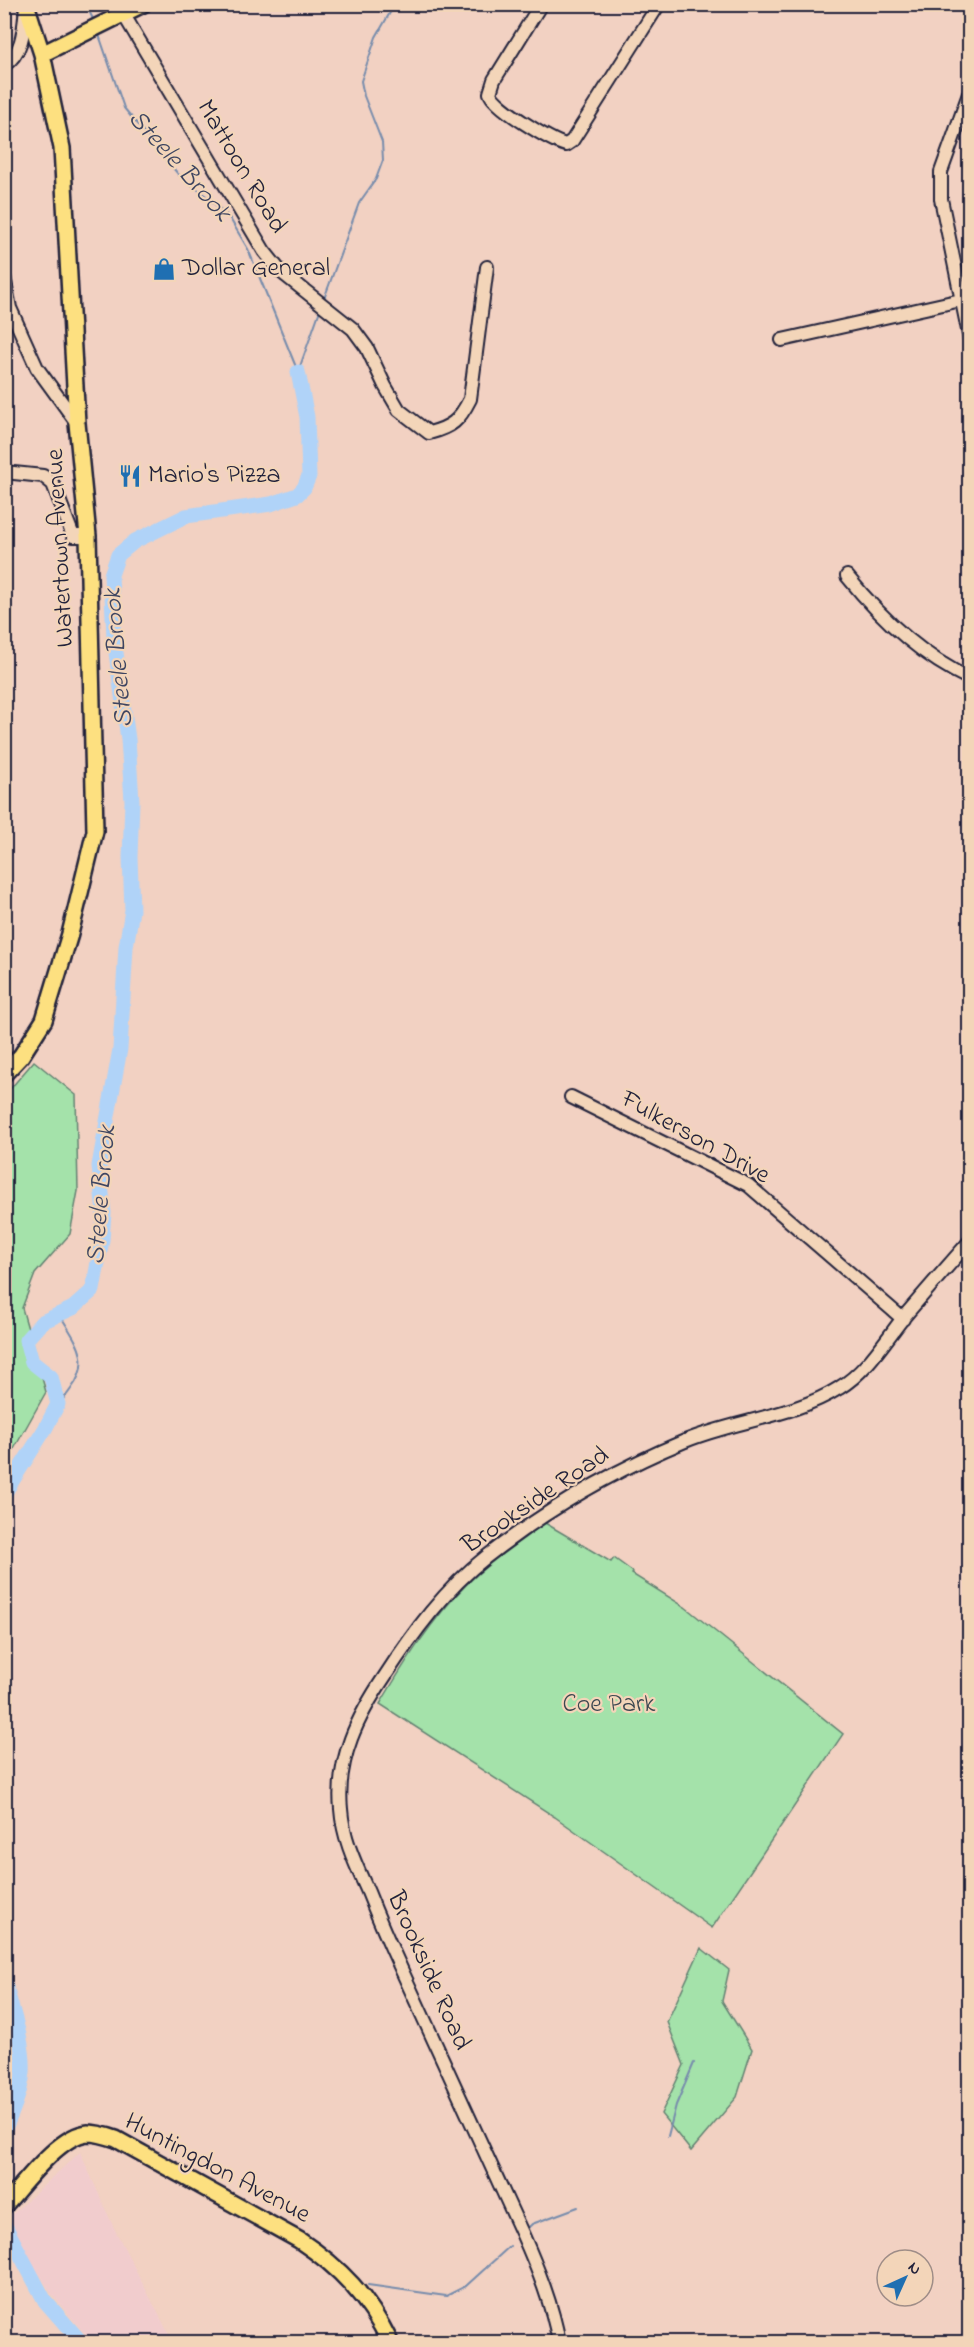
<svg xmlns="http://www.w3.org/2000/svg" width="974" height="2347" font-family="'Indie Flower',sans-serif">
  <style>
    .built { fill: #f1cccd }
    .green { fill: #a4e2aa; stroke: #638272; stroke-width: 1.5 }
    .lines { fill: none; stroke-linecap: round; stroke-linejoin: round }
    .stream { stroke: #778cac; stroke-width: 2 }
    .river { stroke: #b0d3f8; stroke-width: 15 }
    .minor-casing { stroke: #22223b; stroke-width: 16 }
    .major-casing { stroke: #22223b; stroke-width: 20 }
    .minor { stroke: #f3d5b9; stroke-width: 12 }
    .major { stroke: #fde080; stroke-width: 15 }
    .labels { text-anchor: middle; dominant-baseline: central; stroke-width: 4.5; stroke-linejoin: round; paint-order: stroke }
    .street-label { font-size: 26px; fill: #22223b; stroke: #f3d5b9 }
    .poi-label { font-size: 26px; fill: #22223b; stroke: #f3d5b9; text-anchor: start }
    .park-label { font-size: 26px; fill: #3c4851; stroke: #f3d5b9 }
    .water-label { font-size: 27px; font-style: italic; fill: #3e4561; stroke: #f3d5b9 }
  </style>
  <rect width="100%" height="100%" fill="#f2d1c2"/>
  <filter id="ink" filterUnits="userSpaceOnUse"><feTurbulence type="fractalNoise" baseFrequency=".0167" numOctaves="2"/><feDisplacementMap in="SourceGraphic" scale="12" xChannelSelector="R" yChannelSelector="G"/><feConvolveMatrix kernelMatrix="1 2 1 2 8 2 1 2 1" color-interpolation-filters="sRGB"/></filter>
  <g filter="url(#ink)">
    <path class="built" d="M 80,2152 L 113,2226 L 173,2342 L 92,2342 L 53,2296 L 6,2220 Z"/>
    <path class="green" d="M 34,1061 L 76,1095 L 78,1191 L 70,1234 L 35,1274 L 22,1308 L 46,1392 L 5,1465 L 5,1095 Z
      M 545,1523 L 611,1562 L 614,1558 L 633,1572 L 632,1574 L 685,1607 L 843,1734 L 712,1928 L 555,1817 L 380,1704 C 405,1662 431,1620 466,1585 C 490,1561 518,1543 545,1523 Z
      M 701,1948 L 729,1970 L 722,2001 L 752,2049 L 737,2097 L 691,2151 L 661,2114 L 684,2065 L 667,2022 Z"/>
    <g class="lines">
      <path class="stream" d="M 82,4 L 89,11 L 94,21
        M 98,32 L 124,108 L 178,174 L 206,196 L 229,217 L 248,249 L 298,372
        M 324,299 L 359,203 L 376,179 L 383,160 L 382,142 L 364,96 L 361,81 L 376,37 L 395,4
        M 298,372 L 320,310
        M 58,1404 C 63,1400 67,1395 71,1389 C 93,1360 76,1342 60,1315
        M 668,2136 L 676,2105 L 694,2063
        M 528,2228 L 532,2224 L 578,2207
        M 368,2285 L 446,2296 L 466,2286 L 510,2246"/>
      <path class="river" d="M 4,1494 L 45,1429 L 58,1404 L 51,1377 L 32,1362 L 26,1340 L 42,1322 L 73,1308 L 93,1290 L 102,1240 L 104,1213 L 99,1166 L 120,1049 L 126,947 L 132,910 L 130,857 L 132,801 L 128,739 L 114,638 L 111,575 L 118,555 L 135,541 L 186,516 L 271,504 L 297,495 L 304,488 L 309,476 L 307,417 L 298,372
        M 4,1980 C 11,2007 25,2045 23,2072 C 21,2092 13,2111 4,2130
        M 4,2224 L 45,2301 L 81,2342"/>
      <g class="minor-casing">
        <path id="minor" d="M 541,4 L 494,80 L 490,93 C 494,107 551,141 566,145 L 572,141 L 659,4
          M 124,15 L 264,251 L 280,271 L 353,329 L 367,348 L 385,386 L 399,410 L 429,433 C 452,427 459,421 470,399 L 487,267
          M 4,65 C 24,53 24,26 26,6
          M 970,91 L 941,172 L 941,199 L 970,340
          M 4,276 L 10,308 L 37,368 L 77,423
          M 782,340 L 970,298
          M 4,472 L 43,476 L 53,484 L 73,536 L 88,536
          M 847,576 C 880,617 921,656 970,679
          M 571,1097 L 748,1185 L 903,1319
          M 559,2342 C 552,2304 538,2269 522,2233 C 483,2147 443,2060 403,1973 C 391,1947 379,1920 368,1892 C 356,1865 343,1839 341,1809 C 336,1759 358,1716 385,1676 C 413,1633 445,1589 486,1557 C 546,1510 615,1470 685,1441 C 736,1420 793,1417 839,1388 C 866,1372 884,1342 903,1318 C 925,1292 947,1267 970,1241"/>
      </g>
      <g class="major-casing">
        <path id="major" d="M 42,54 L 143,4
          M 4,1074 L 21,1056 L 44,1020 L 70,934 L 95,831 L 88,536 L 77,423 L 62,148 L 42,54 L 26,4
          M 4,2206 C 23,2185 59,2135 88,2133 C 98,2133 107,2136 116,2139 L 299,2240 C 341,2268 368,2297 390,2342"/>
      </g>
      <use href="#minor" class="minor"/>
      <use href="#major" class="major"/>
    </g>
  </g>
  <defs>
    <g id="shop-bare" transform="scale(1.8)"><path d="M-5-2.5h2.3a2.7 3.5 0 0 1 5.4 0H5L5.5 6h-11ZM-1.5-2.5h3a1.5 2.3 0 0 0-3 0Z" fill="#1f6fb2" stroke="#f3d5b9" stroke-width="2.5" paint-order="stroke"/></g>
    <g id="restaurant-bare" transform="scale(1.8)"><path d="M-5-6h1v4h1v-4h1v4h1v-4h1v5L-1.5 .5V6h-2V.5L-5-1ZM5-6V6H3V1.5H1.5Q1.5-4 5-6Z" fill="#1f6fb2" stroke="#f3d5b9" stroke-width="2.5" paint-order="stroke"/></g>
  </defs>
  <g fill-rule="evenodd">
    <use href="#shop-bare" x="164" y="269"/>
    <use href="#restaurant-bare" x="130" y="476"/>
  </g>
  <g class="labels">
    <g class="street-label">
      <text transform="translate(241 167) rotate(59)">Mattoon Road</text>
      <text transform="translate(61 548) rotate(-93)">Watertown Avenue</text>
      <text transform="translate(695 1138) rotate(29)">Fulkerson Drive</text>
      <text transform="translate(536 1501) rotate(-34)">Brookside Road</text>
      <text transform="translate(428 1971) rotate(66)">Brookside Road</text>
      <text transform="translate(217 2169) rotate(28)">Huntingdon Avenue</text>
    </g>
    <g class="poi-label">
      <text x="182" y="269">Dollar General</text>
      <text x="148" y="476">Mario's Pizza</text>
    </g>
    <g class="park-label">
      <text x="609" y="1705">Coe Park</text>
    </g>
    <g class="water-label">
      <text transform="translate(179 166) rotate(48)">Steele Brook</text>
      <text transform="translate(119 658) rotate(-95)">Steele Brook</text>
      <text transform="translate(102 1195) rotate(-85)">Steele Brook</text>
    </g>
  </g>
  <rect width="974" height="2347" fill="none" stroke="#f3d5b9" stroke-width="24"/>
  <rect x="12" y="12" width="950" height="2323" fill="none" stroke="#22223b" stroke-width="2" filter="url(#ink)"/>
  <g transform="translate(905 2278) rotate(45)"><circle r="28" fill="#f3d5b9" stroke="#9f8d87" stroke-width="1.5"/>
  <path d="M0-4.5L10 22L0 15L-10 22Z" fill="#1f6fb2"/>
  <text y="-9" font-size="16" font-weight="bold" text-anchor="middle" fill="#22223b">N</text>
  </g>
</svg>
